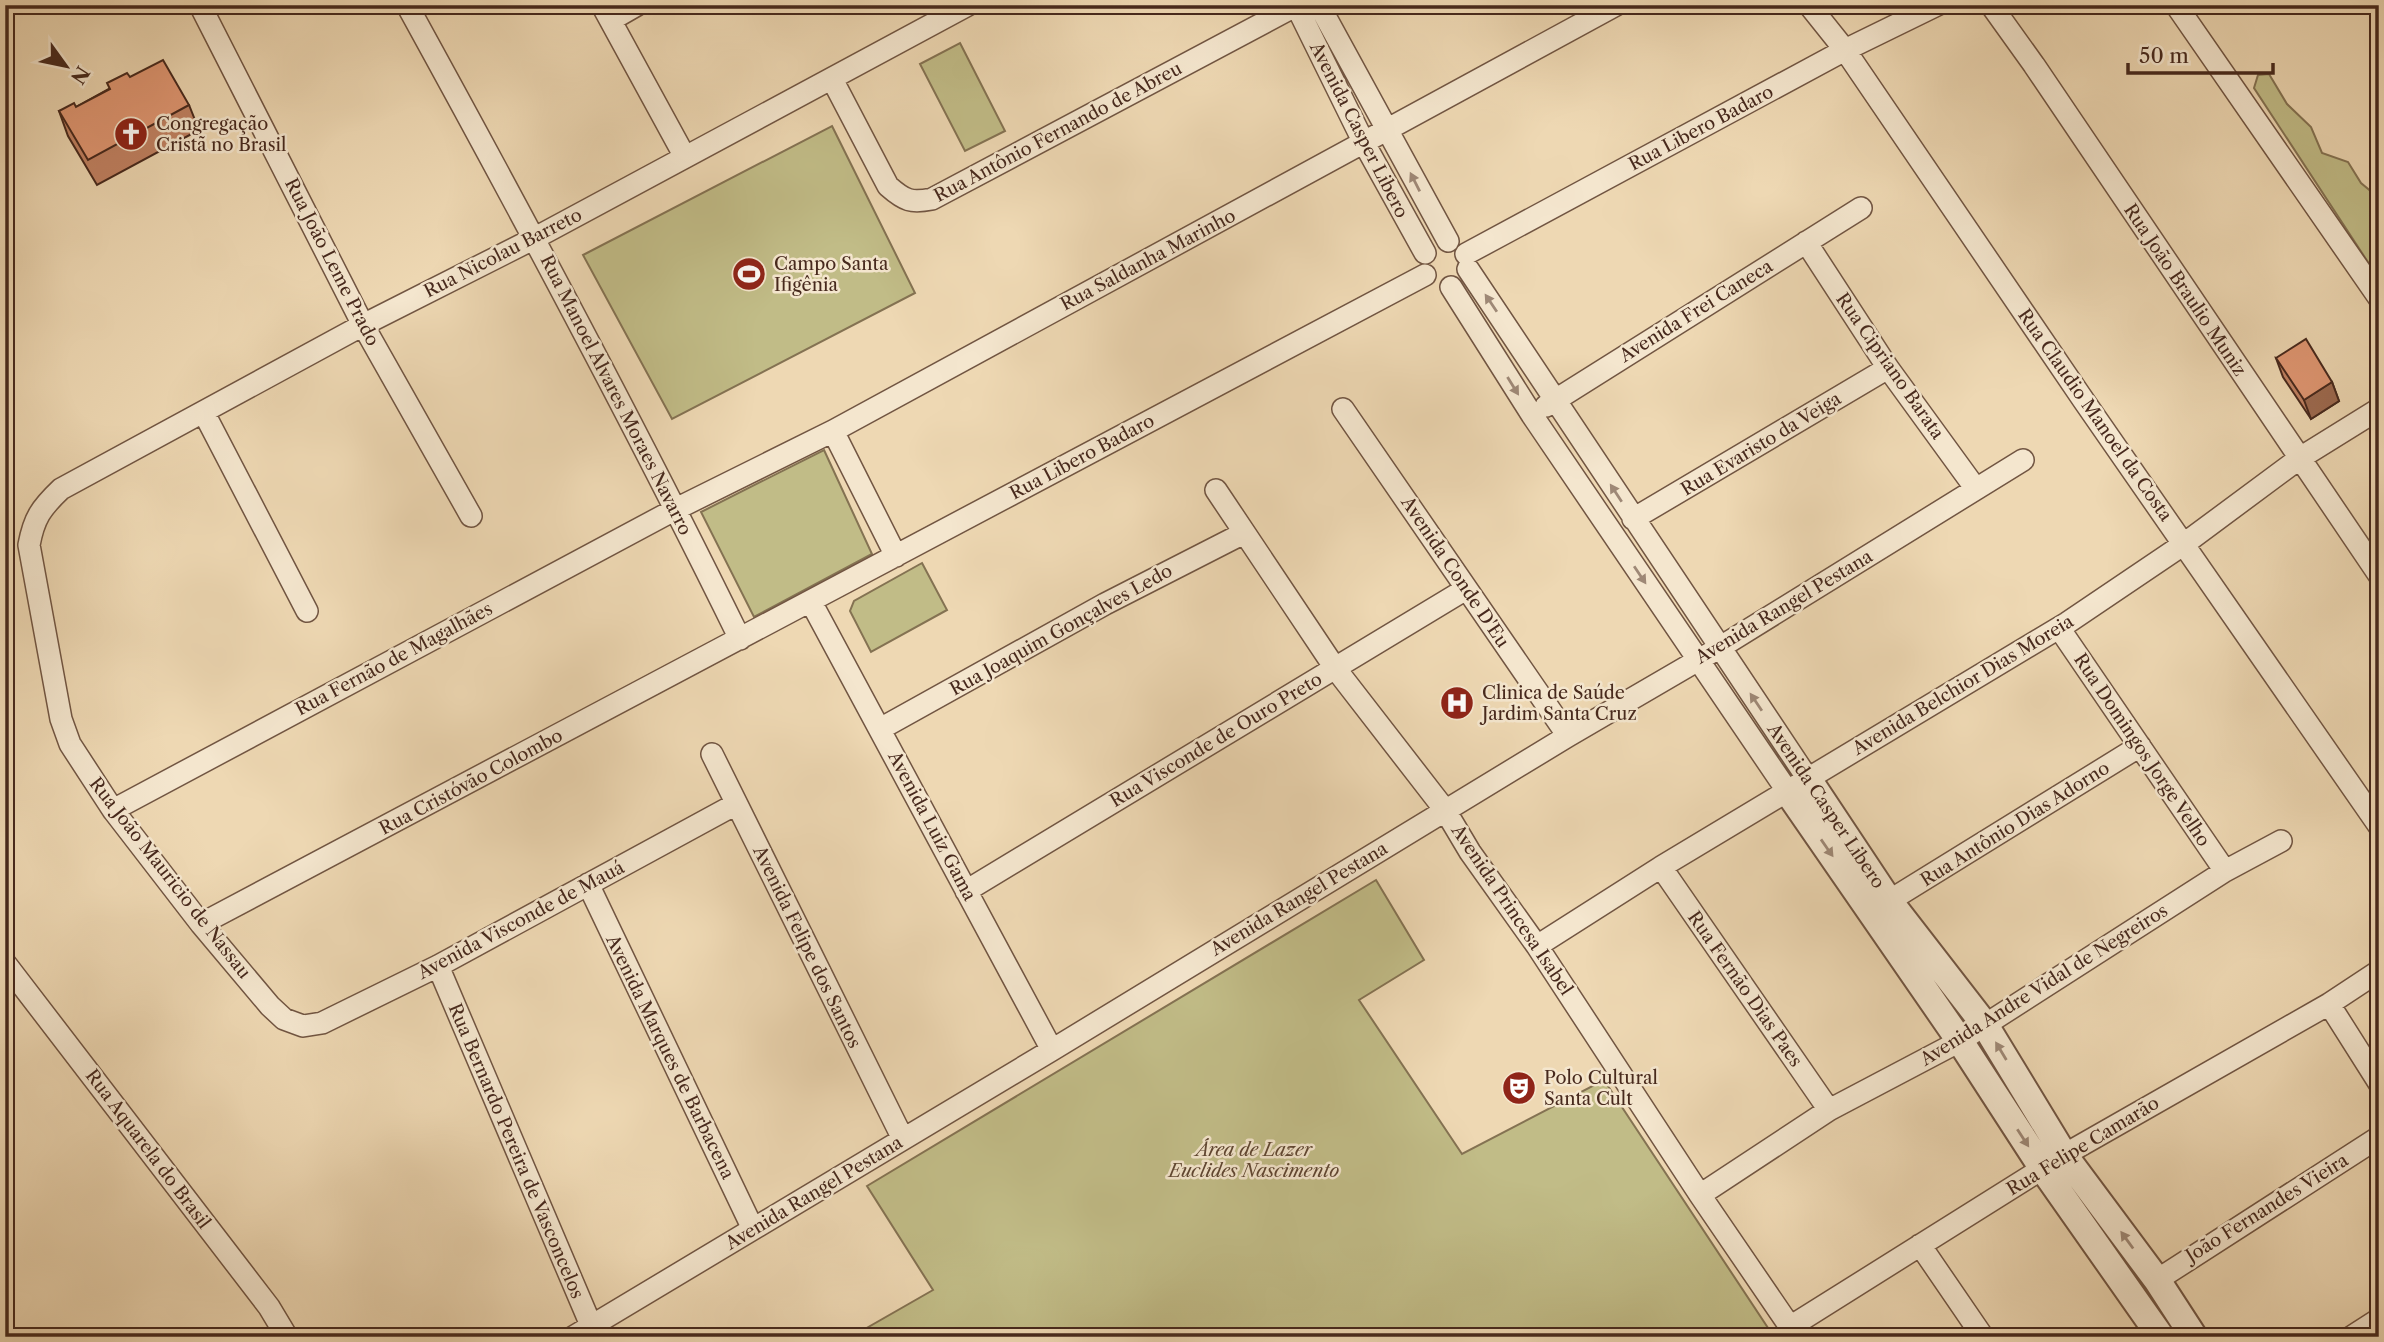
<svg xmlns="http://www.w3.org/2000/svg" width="2384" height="1342" font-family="'Libre Caslon Text',serif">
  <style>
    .green { fill: #c1bc87; stroke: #847252; stroke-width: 2 }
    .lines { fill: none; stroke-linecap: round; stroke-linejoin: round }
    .minor-casing { stroke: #715542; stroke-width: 24 }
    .tertiary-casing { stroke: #715542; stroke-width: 30 }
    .minor { stroke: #f4e6ce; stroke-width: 21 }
    .tertiary { stroke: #f4e6ce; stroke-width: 26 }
    .wall { fill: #c18263; stroke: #47291d; stroke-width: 2 }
    .shaded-wall { fill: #9d6a50; stroke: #47291d; stroke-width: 2 }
    .building { fill: #e09773; stroke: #47291d; stroke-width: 2 }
    .oneway { fill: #9e8876 }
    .labels { text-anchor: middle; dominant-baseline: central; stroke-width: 5; stroke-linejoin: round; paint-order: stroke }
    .poi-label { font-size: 18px; fill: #47291d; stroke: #f4e6ce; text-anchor: start }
    .street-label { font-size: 18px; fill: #47291d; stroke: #f4e6ce }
    .park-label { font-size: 18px; font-style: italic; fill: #5f4632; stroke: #f4e6ce }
  </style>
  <rect width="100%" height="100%" fill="#eed8b3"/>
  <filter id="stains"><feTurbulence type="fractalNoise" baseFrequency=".00286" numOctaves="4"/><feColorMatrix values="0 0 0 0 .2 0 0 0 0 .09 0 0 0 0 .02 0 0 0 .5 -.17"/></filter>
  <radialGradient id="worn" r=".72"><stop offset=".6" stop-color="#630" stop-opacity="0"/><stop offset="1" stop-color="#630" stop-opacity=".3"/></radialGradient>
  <path class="green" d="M 960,43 L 1005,131 L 965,151 L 920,64 Z
    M 2269,74 L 2287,104 L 2311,127 L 2322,153 L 2348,162 L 2361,183 L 2379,198 L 2379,279 L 2254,88 L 2258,75 Z
    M 832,126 L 915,293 L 672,419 L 583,255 Z
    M 824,450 L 872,554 L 754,617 L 701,512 Z
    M 922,563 L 947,610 L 871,652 L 850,611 L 854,601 Z
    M 1376,880 L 1424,960 L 1359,1000 L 1462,1154 L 1604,1080 L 1774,1337 L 851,1337 L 933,1290 L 867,1186 Z"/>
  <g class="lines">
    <g class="minor-casing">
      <path id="minor" d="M 200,5 L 363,325 L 471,516
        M 407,5 C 522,214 635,425 740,639
        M 602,5 L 685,157
        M 1296,5 L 1364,143 L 1425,253
        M 1319,5 L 1448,241
        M 1809,5 L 1845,50 L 2084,401 L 2379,826
        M 1991,5 L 2034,65 L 2379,575
        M 2176,5 L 2379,298
        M 611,20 L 637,5
        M 832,79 L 888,186 C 905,201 911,203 932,199 L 1297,5
        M 1806,242 L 1888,368 L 1976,489
        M 1466,254 L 1845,50 L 1937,5
        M 1468,269 L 1808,779
        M 1451,287 L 1532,415 L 1788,792
        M 1546,406 L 1861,208
        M 1343,409 L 1568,736
        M 204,413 L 307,611
        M 833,431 L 896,556
        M 1216,490 L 1335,668 L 1445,810 L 1470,852 L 1537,946 L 1700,1195 L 1797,1337
        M 1633,519 L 1888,368
        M 811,602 L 1052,1050
        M 2059,628 L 2225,871
        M 880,729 L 1105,604 L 1244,533
        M 712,754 L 903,1139
        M 736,804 L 438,966 L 322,1023 L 303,1026 L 284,1019 L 270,1006 L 201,924 L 113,810 L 70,744 L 61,719 L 29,545 C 34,518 41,508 61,489 L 363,325 L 535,238 L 968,5
        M 113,810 L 676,509 L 833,431 L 1616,5
        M 1661,867 L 1829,1110
        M 588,884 L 753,1229
        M 966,891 L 1466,589
        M 1889,901 L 2140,746
        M 201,924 L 1425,275
        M 1537,946 L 1661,867 L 2067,623 L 2184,544 L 2300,458 L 2379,409
        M 5,963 L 269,1307 L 287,1337
        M 438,966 L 596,1337
        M 2329,1004 L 2379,1083
        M 1700,1195 L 1829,1110 L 1960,1041 L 2225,871 L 2281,841
        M 1920,1245 L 1983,1337
        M 2157,1280 L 2379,1137
        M 1790,1327 L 2064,1155 L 2329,1004 L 2379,971
        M 573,1337 L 1052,1050 L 1568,736 L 1719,648 L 2023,460
        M 2351,1337 L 2379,1319"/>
    </g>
    <g class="tertiary-casing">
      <path id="tertiary" d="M 1808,779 L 1889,901 L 1985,1025 L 2064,1155 L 2157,1280 L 2194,1337
        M 1788,792 L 1960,1041 L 2043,1169 L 2161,1337"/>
    </g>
    <use href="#minor" class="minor"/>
    <use href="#tertiary" class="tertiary"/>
  </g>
  <path class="wall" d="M 130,77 L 189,105 L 199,130 L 97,185 L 68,136 L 59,111 L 76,107 Z
    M 2276,358 L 2332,382 L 2339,401 L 2311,419 L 2283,377 Z"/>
  <path class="shaded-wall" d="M 2332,382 L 2339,401 L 2311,419 L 2304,400 Z"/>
  <path class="building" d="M 163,60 L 189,105 L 88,160 L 59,111 L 74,103 L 76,107 L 110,89 L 107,83 L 127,73 L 130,77 Z
    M 2306,339 L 2332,382 L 2304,400 L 2276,358 Z"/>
  <defs><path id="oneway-solid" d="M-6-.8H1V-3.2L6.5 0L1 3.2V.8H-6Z" transform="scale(1.75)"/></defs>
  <g class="oneway">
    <use href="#oneway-solid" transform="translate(1415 182) rotate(-117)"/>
    <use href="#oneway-solid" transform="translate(1491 303) rotate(-124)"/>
    <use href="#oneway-solid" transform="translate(1513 386) rotate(58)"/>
    <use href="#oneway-solid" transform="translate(1616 493) rotate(-123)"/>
    <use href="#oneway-solid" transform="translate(1640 575) rotate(56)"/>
    <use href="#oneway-solid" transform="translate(1756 702) rotate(-124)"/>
    <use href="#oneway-solid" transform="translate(1827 848) rotate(55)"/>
    <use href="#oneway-solid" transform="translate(2001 1051) rotate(-121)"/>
    <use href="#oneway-solid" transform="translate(2023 1138) rotate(57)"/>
    <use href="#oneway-solid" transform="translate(2127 1240) rotate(-126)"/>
  </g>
  <defs>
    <g id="church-disc" transform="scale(1.75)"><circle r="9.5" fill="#8f2418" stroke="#f4e6ce"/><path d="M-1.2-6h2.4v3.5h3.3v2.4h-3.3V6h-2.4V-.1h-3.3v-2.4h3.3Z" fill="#fff"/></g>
    <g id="stadium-disc" transform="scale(1.75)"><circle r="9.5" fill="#8f2418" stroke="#f4e6ce"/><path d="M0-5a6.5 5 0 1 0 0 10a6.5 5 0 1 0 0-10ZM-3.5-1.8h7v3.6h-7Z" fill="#fff"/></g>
    <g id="hospital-disc" transform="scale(1.75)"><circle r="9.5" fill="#8f2418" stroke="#f4e6ce"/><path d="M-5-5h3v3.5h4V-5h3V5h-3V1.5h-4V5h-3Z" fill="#fff"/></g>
    <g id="theatre-disc" transform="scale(1.75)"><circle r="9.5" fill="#8f2418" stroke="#f4e6ce"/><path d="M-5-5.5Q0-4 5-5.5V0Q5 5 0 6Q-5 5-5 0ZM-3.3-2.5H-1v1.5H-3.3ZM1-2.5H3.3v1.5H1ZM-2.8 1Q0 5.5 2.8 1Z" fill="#fff"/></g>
  </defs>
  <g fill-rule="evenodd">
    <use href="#church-disc" x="131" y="134"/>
    <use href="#stadium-disc" x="749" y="274"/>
    <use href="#hospital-disc" x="1457" y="703"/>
    <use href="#theatre-disc" x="1519" y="1088"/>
  </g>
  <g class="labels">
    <g class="poi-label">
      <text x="156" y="124">Congregação<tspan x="156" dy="21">Cristã no Brasil</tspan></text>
      <text x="774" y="264">Campo Santa<tspan x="774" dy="21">Ifigênia</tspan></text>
      <text x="1482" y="693">Clinica de Saúde<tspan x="1482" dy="21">Jardim Santa Cruz</tspan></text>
      <text x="1544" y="1078">Polo Cultural<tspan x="1544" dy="21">Santa Cult</tspan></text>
    </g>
    <g class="street-label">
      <text transform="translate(1701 128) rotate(-28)">Rua Libero Badaro</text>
      <text transform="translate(1359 130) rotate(63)">Avenida Casper Libero</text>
      <text transform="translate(1058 132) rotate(-28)">Rua Antônio Fernando de Abreu</text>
      <text transform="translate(503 253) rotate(-27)">Rua Nicolau Barreto</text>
      <text transform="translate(1148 260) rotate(-28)">Rua Saldanha Marinho</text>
      <text transform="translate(332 262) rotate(63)">Rua João Leme Prado</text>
      <text transform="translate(2185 290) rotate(56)">Rua João Braulio Muniz</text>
      <text transform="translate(1696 311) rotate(-32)">Avenida Frei Caneca</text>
      <text transform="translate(1890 366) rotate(55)">Rua Cipriano Barata</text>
      <text transform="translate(616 395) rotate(63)">Rua Manoel Alvares Moraes Navarro</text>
      <text transform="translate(2095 415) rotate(55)">Rua Claudio Manoel da Costa</text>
      <text transform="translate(1761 444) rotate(-31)">Rua Evaristo da Veiga</text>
      <text transform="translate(1082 457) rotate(-28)">Rua Libero Badaro</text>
      <text transform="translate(1455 572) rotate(56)">Avenida Conde D'Eu</text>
      <text transform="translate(1784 607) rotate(-31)">Avenida Rangel Pestana</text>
      <text transform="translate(1061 630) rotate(-29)">Rua Joaquim Gonçalves Ledo</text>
      <text transform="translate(394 659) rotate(-28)">Rua Fernão de Magalhães</text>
      <text transform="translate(1963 685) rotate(-31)">Avenida Belchior Dias Moreia</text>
      <text transform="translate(1216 740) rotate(-31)">Rua Visconde de Ouro Preto</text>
      <text transform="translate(2142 750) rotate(56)">Rua Domingos Jorge Velho</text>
      <text transform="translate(471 782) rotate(-28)">Rua Cristóvão Colombo</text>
      <text transform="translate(1826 806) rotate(56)">Avenida Casper Libero</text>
      <text transform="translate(2015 824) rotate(-32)">Rua Antônio Dias Adorno</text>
      <text transform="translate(932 826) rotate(62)">Avenida Luiz Gama</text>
      <text transform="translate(170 878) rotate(52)">Rua João Mauricio de Nassau</text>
      <text transform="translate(1299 899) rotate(-31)">Avenida Rangel Pestana</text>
      <text transform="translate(1512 910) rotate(56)">Avenida Princesa Isabel</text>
      <text transform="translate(521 920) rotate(-28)">Avenida Visconde de Mauá</text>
      <text transform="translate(807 947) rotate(64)">Avenida Felipe dos Santos</text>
      <text transform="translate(2044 985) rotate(-32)">Avenida Andre Vidal de Negreiros</text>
      <text transform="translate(1745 989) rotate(55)">Rua Fernão Dias Paes</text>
      <text transform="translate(670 1057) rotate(64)">Avenida Marques de Barbacena</text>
      <text transform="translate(2083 1146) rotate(-31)">Rua Felipe Camarão</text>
      <text transform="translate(148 1149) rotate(53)">Rua Aquarela do Brasil</text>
      <text transform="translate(516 1151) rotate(67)">Rua Bernardo Pereira de Vasconcelos</text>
      <text transform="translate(814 1193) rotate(-31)">Avenida Rangel Pestana</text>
      <text transform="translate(2267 1208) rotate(-32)">João Fernandes Vieira</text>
    </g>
    <g class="park-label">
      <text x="1254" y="1150">Área de Lazer<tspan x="1254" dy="21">Euclides Nascimento</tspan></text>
    </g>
  </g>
  <rect width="2384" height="1342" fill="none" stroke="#eed8b3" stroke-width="28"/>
  <rect x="7" y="7" width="2370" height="1328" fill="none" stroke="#47291d" stroke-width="3.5"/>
  <rect x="14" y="14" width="2356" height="1314" fill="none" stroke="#47291d" stroke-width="2"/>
  <g transform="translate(66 66) rotate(123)" stroke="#f4e6ce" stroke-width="5" paint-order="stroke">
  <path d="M0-5L12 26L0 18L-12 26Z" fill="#47291d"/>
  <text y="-10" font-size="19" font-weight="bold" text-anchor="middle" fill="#47291d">N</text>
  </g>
  <path d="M2128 63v10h145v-10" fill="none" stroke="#47291d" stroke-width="3.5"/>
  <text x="2139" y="63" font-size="21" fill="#47291d" stroke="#f4e6ce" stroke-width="5" paint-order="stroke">50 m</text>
  <rect width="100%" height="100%" filter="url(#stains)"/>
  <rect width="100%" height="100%" fill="url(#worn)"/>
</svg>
